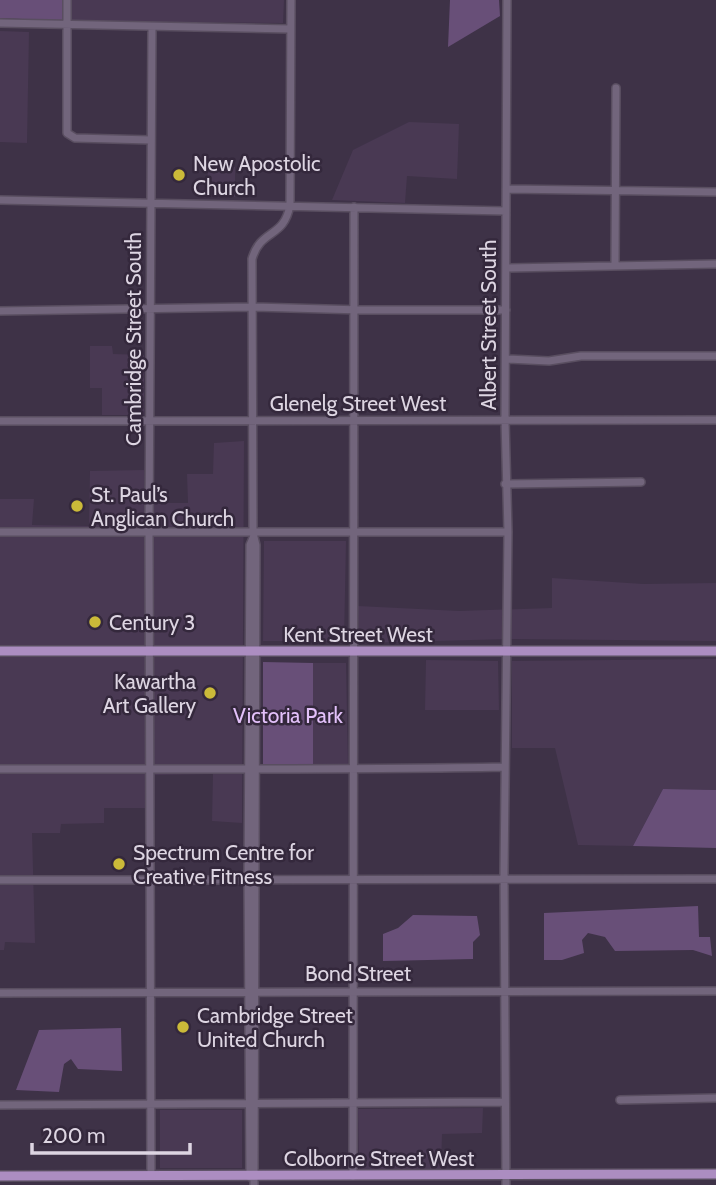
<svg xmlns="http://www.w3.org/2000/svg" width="716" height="1185" font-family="Cabin,sans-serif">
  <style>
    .built { fill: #493953 }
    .green { fill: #684f78 }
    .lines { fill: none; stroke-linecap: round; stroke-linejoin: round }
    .minor-casing { stroke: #594e60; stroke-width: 10 }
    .major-casing { stroke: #594e60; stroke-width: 12 }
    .minor { stroke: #72657c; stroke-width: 7 }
    .major { stroke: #ac8dc1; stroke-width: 9 }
    .poi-dot { fill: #cbba39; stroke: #34283c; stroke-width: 2.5 }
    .labels { text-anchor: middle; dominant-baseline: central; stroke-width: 5; stroke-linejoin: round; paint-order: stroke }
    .poi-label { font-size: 21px; fill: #ddd5e2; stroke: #34283c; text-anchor: start }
    .street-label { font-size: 21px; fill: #ddd5e2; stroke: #34283c }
    .park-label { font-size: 21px; fill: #e3c1fa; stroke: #34283c }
  </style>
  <rect width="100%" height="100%" fill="#3e3247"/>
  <path class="built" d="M 67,0 L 284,0 L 283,23 L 67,21 Z
    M 0,31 L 29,32 L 27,143 L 0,142 Z
    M 409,122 L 459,124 L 457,179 L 407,176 L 405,203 L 332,200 L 353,150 Z
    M 208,166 L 235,167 L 235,197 L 207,196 Z
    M 90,346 L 112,346 L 113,354 L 144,355 L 144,415 L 102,415 L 102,388 L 90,388 Z
    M 244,441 L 242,823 L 212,821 L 213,774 L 155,775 L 155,808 L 104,808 L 104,823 L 61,824 L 60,833 L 32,833 L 35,943 L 5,942 L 4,950 L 0,950 L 0,499 L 34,499 L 32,525 L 89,526 L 90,471 L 144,470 L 144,503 L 188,503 L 187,474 L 213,474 L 214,443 Z
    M 264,541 L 346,541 L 344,641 L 263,641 Z
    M 552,578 L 643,584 L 716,583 L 716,641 L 512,639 L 359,643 L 358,606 L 459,611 L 552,608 Z
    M 716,659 L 716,790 L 663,789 L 633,846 L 578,845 L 555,748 L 512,748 L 512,661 Z
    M 426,660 L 498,661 L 499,710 L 425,710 Z
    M 313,663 L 346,663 L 348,766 L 313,767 Z
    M 483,1108 L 482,1133 L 442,1134 L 441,1170 L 359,1170 L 358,1109 Z
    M 160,1110 L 242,1110 L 242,1168 L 160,1168 Z"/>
  <path class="green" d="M 0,0 L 67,0 L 67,21 L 0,18 Z
    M 450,0 L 499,0 L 500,16 L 448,47 Z
    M 263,662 L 313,663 L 313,767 L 263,767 Z
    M 663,789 L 716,790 L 716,848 L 633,846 Z
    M 698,906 L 699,937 L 710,937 L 712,956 L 693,950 L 615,951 L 605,937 L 588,933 L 582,940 L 584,953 L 562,960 L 544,960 L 544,913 Z
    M 413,915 L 477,916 L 480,935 L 473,942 L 473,959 L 383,961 L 383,934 L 398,928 Z
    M 121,1028 L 122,1071 L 78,1069 L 71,1059 L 64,1064 L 59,1092 L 16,1090 L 39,1030 Z"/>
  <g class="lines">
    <g class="minor-casing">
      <path id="minor" d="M 67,0 L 67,133 L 75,138 L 151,140
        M 0,23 L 290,29
        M 506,189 L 716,192
        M 0,200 L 506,211
        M 615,264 L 616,88
        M 506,268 L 716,264
        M 0,311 L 252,307 L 362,310 L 506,310
        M 506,359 L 549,361 L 581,356 L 716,356
        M 0,421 L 716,420
        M 505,484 L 641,482
        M 0,532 L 508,532
        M 0,769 C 168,769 337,770 505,767
        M 0,880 L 716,879
        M 0,993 L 716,991
        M 620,1100 L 716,1098
        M 0,1105 L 505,1102
        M 151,1176 L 149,533 L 152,27
        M 353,1176 L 354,207
        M 250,1177 L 248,880 L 250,545 L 253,538
        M 254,1185 L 256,545 L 253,533 L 252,259 C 261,228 284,239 290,205 L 291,0
        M 506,1185 L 504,873 L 508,532 L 505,420 L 507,0"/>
    </g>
    <g class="major-casing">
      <path id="major" d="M 0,651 L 716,651
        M 0,1176 L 716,1174"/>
    </g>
    <use href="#minor" class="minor"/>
    <use href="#major" class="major"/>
  </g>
  <g class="poi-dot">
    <circle cx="179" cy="175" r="7"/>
    <circle cx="77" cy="506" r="7"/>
    <circle cx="95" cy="622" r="7"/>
    <circle cx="210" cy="693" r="7"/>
    <circle cx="119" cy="864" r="7"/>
    <circle cx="183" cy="1027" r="7"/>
  </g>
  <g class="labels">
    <g class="poi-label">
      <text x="193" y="163">New Apostolic<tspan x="193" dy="24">Church</tspan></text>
      <text x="91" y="494">St. Paul’s<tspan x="91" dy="24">Anglican Church</tspan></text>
      <text x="109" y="622">Century 3</text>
      <text x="196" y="681" text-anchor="end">Kawartha<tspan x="196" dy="24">Art Gallery</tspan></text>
      <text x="133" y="852">Spectrum Centre for<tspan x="133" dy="24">Creative Fitness</tspan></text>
      <text x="197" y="1015">Cambridge Street<tspan x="197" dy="24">United Church</tspan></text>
    </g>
    <g class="street-label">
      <text transform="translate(488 325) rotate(-90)">Albert Street South</text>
      <text transform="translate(133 339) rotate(-90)">Cambridge Street South</text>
      <text x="358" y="403">Glenelg Street West</text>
      <text x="358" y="634">Kent Street West</text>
      <text x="358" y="973">Bond Street</text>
      <text x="379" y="1158">Colborne Street West</text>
    </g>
    <g class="park-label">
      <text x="288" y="715">Victoria Park</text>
    </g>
  </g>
  <path d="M32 1143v10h158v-10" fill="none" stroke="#ddd5e2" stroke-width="3.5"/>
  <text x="42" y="1143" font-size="21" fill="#ddd5e2" stroke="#34283c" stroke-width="5" paint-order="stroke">200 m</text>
</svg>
